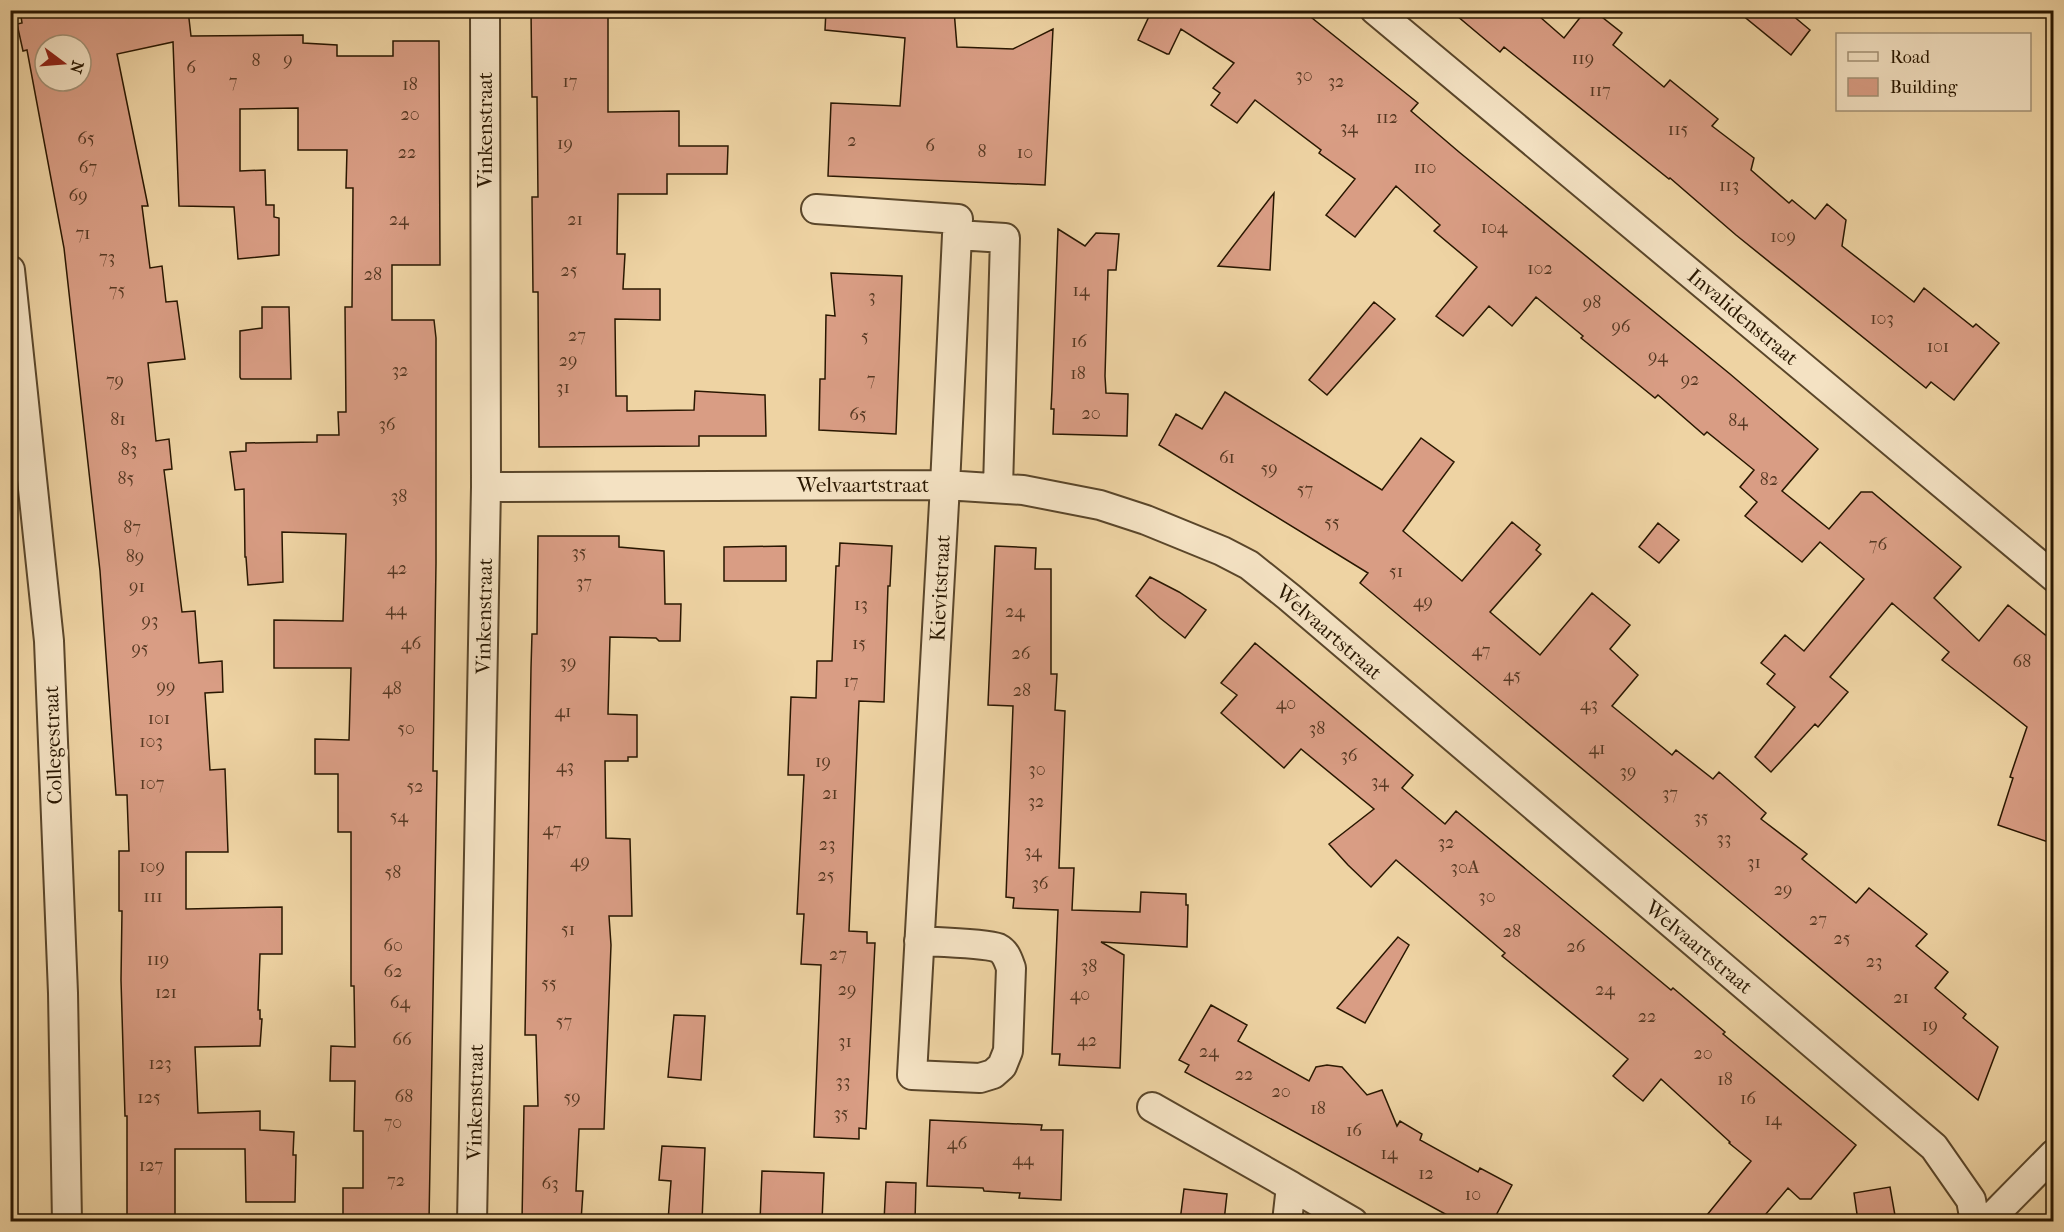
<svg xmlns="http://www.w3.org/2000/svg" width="2064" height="1232" font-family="'IM FELL French Canon',serif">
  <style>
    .building { fill: #d99d84; stroke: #291701; stroke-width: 1.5; fill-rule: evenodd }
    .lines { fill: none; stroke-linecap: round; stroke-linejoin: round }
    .minor-casing { stroke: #5a462a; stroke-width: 32 }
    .minor { stroke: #f4e2c3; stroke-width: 28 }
    .labels { text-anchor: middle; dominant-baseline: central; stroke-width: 6; stroke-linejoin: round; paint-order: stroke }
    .number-label { font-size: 18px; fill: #553822 }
    .street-label { font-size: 21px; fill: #291701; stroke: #f4e2c3 }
  </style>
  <rect width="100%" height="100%" fill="#eed3a3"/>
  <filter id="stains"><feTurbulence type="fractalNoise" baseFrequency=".00333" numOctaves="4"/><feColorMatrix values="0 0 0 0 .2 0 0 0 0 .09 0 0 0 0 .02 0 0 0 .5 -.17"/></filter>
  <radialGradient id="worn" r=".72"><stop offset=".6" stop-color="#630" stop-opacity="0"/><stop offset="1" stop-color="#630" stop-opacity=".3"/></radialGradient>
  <path class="building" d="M 20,10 L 188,10 L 191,36 L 303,35 L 303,43 L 337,45 L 337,56 L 393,56 L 393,41 L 439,41 L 440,265 L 392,265 L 392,320 L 434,320 L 436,338 L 436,563 L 433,771 L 437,771 L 429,1221 L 343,1221 L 343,1188 L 363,1188 L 363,1131 L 354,1131 L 355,1081 L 330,1081 L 331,1046 L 355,1047 L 354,986 L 351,986 L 351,832 L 338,832 L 338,774 L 315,774 L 315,739 L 349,740 L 351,668 L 274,668 L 274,620 L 343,621 L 346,534 L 282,532 L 283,582 L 248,585 L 246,557 L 245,557 L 244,489 L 235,490 L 230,452 L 246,451 L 246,443 L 317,442 L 317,435 L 339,435 L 338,412 L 346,412 L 345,307 L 352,307 L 353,188 L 346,188 L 347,150 L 298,150 L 298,108 L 240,109 L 240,171 L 265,170 L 266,205 L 274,205 L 274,217 L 279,218 L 279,255 L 238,259 L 234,207 L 179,206 L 173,42 L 117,54 L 148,206 L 142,206 L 150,268 L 162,266 L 166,302 L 177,301 L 185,359 L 148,363 L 156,441 L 169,439 L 172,469 L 164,470 L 182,612 L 195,611 L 199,663 L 222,661 L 223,692 L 205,693 L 210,770 L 225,769 L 228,852 L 186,852 L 186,909 L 282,907 L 282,954 L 260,954 L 258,1010 L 260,1010 L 260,1019 L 262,1019 L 260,1046 L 195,1047 L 198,1113 L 260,1111 L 260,1130 L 294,1132 L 293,1155 L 296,1155 L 295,1202 L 246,1202 L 245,1149 L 175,1149 L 175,1219 L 127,1219 L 127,1116 L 125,1116 L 121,980 L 122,911 L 119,911 L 119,851 L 129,851 L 127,795 L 116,795 L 100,571 L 64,248 L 27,50 L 23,51 L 17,24 L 22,23 ZM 45,45 L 81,45 L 81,81 L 45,81 Z
    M 531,10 L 608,10 L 608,112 L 679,111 L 679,146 L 728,146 L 727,174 L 667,174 L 667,194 L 618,194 L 617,254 L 625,254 L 623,289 L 660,289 L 660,320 L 615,319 L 616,396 L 627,396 L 627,411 L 694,410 L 695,391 L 765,395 L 766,436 L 699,436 L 699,446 L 539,447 L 538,292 L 533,292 L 532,197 L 538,197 L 537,97 L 532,97 Z
    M 826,10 L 954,10 L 957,47 L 1013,49 L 1053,29 L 1045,185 L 828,176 L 831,103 L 900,106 L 905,38 L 825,30 Z
    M 1152,10 L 1302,10 L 1418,103 L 1411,111 L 1459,152 L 1730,374 L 1818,449 L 1782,491 L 1829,529 L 1861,492 L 1872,492 L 1961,567 L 1934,598 L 1979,641 L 2008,605 L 2054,642 L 2054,844 L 1998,825 L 2013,778 L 2010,777 L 2027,727 L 1942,660 L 1949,652 L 1892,603 L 1830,677 L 1848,692 L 1818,727 L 1815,724 L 1771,772 L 1755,757 L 1795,707 L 1767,684 L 1775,674 L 1761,663 L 1785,635 L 1804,651 L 1864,579 L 1820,542 L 1802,562 L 1745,516 L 1757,502 L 1740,487 L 1754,470 L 1707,432 L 1704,435 L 1658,395 L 1655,398 L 1581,338 L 1583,336 L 1536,297 L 1512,326 L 1489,306 L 1463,336 L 1436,316 L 1477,267 L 1434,231 L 1440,225 L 1396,186 L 1355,237 L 1326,215 L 1355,179 L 1319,153 L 1321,150 L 1255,100 L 1237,123 L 1211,105 L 1220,93 L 1213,88 L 1234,63 L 1181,29 L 1169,54 L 1167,54 L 1138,40 Z
    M 1450,10 L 1532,10 L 1564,38 L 1586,10 L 1593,10 L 1622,33 L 1613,45 L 1664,87 L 1670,80 L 1718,119 L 1712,126 L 1754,158 L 1751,170 L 1789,203 L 1792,200 L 1815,219 L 1827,204 L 1846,220 L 1842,246 L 1914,302 L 1924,288 L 1973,327 L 1976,324 L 1999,343 L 1954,400 L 1931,382 L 1926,388 L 1736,235 L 1670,178 L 1669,179 L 1504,47 L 1500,52 Z
    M 1736,10 L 1786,10 L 1810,30 L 1791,55 Z
    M 1274,193 L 1270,270 L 1218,266 Z
    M 1058,229 L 1085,246 L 1096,233 L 1119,234 L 1116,270 L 1108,270 L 1105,376 L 1106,393 L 1128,394 L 1127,436 L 1053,434 L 1054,409 L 1051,409 L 1052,390 Z
    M 831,273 L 902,276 L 896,434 L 819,430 L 820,379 L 825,379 L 826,315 L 835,316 Z
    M 1374,302 L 1395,319 L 1327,395 L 1309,380 Z
    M 262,307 L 289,307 L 291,379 L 241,379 L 240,377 L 240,331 L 262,328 Z
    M 1225,392 L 1382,490 L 1421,438 L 1454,462 L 1403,531 L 1462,581 L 1512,522 L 1540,545 L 1536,550 L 1541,554 L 1490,612 L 1540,655 L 1592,593 L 1630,625 L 1610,649 L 1638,675 L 1612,706 L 1672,755 L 1676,750 L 1713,779 L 1719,772 L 1766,813 L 1761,819 L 1807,854 L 1802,859 L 1856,903 L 1869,888 L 1927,934 L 1916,946 L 1948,972 L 1935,988 L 1966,1014 L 1963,1018 L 1998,1047 L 1978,1100 L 1360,583 L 1368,573 L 1159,445 L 1176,414 L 1202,429 Z
    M 1658,523 L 1679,540 L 1659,563 L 1639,547 Z
    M 538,536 L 619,536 L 619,547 L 664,551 L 665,604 L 681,604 L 680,641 L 659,641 L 656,638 L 610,637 L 608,714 L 637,715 L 637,757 L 628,757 L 628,761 L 605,761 L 606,838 L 630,839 L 632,916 L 609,916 L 611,945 L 604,1129 L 579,1129 L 576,1191 L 583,1191 L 581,1221 L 522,1221 L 524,1106 L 538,1106 L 536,1035 L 525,1035 L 531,668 L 532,634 L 537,634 Z
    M 840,543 L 892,546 L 890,586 L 888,586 L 884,702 L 859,701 L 849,931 L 867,932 L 867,943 L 875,943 L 866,1129 L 859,1128 L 859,1139 L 814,1137 L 821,965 L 801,964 L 804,914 L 797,914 L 804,775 L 788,775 L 791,697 L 816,698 L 817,661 L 832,661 L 836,566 L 839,566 Z
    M 786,546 L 786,581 L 724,581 L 724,547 Z
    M 995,546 L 1036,548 L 1035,569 L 1051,569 L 1051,674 L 1057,674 L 1055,710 L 1065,711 L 1059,868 L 1074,868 L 1072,910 L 1140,912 L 1141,892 L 1186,894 L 1186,905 L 1188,905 L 1187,947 L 1101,942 L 1124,955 L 1120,1068 L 1059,1065 L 1060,1054 L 1052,1054 L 1058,910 L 1013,908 L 1014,898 L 1006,897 L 1013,706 L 988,705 Z
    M 1150,577 L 1179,592 L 1206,610 L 1185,638 L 1160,618 L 1136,596 Z
    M 1255,643 L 1413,775 L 1402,788 L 1445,824 L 1456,811 L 1671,990 L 1673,988 L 1725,1032 L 1723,1034 L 1856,1145 L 1811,1199 L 1800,1199 L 1788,1188 L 1760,1221 L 1702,1221 L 1751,1161 L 1729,1143 L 1730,1142 L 1661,1079 L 1643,1101 L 1627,1088 L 1613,1076 L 1628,1059 L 1502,956 L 1505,953 L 1396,860 L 1371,887 L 1348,865 L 1329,844 L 1374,809 L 1301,749 L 1284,768 L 1221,713 L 1237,695 L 1221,683 Z
    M 1398,937 L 1409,945 L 1365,1023 L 1337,1008 Z
    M 1211,1005 L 1247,1025 L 1238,1041 L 1309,1081 L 1316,1067 L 1327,1065 L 1342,1067 L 1367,1095 L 1382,1090 L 1397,1126 L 1400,1121 L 1422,1134 L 1420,1140 L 1478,1172 L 1480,1168 L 1512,1185 L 1493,1221 L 1458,1221 L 1185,1072 L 1189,1065 L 1179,1060 Z
    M 674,1015 L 705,1016 L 701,1080 L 668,1077 Z
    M 930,1120 L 1042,1125 L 1041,1130 L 1063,1130 L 1061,1200 L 1019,1198 L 1020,1193 L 984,1191 L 983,1188 L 927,1186 Z
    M 662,1146 L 705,1148 L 702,1221 L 668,1221 L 671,1181 L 659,1180 Z
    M 762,1171 L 824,1173 L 822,1221 L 760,1221 Z
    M 886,1182 L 916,1183 L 915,1221 L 884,1221 Z
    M 1890,1187 L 1896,1221 L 1858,1221 L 1854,1193 Z
    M 1184,1189 L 1227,1194 L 1224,1221 L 1180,1221 Z"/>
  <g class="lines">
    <g class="minor-casing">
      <path id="minor" d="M 1375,10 L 2054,577
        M 816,209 L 958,219 L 957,235
        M 10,270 L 49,641 L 63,993 L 67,1222
        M 486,487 L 945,485 L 1023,490 L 1100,505 L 1146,520 L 1222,551 L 1249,565 L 1289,597 L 1934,1147 L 1971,1200 L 1975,1222
        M 919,941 C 936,942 985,943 998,948 C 1006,952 1008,960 1011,968 L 1008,1051 L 1002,1066 L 993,1074 L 980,1078 L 912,1075 L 945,485 L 957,235 L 1005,238 L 998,488
        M 1152,1107 L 1291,1186
        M 472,1222 L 486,487 L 485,10
        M 1287,1222 L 1291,1186 L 1353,1222
        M 1987,1222 L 2054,1154"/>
    </g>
    <use href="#minor" class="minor"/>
  </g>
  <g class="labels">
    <g class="number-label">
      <text x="1583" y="58">119</text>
      <text x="288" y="59">9</text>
      <text x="256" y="60">8</text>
      <text x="191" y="67">6</text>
      <text x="1304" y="75">30</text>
      <text x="233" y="81">7</text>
      <text x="570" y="81">17</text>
      <text x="1336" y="81">32</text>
      <text x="410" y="84">18</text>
      <text x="1600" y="90">117</text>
      <text x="410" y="114">20</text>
      <text x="1387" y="117">112</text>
      <text x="1349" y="127">34</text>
      <text x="1678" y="129">115</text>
      <text x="86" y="138">65</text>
      <text x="852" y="140">2</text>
      <text x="565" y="143">19</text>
      <text x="930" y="145">6</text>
      <text x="982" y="151">8</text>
      <text x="407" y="152">22</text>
      <text x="1025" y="152">10</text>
      <text x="88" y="167">67</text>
      <text x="1425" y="167">110</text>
      <text x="1729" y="185">113</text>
      <text x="78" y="195">69</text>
      <text x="399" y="219">24</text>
      <text x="575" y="219">21</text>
      <text x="1494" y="227">104</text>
      <text x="83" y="233">71</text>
      <text x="1783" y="236">109</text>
      <text x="107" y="257">73</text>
      <text x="1540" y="268">102</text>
      <text x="569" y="270">25</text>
      <text x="373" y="274">28</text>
      <text x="117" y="290">75</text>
      <text x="1081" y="290">14</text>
      <text x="872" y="296">3</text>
      <text x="1592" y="302">98</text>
      <text x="1882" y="318">103</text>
      <text x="1621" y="326">96</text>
      <text x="577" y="335">27</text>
      <text x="865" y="336">5</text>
      <text x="1079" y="341">16</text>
      <text x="1938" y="346">101</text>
      <text x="1658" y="356">94</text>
      <text x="568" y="360">29</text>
      <text x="400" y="370">32</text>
      <text x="1078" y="373">18</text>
      <text x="871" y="379">7</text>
      <text x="1690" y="379">92</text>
      <text x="115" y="380">79</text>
      <text x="563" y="387">31</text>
      <text x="1091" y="413">20</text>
      <text x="858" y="414">65</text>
      <text x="118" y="419">81</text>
      <text x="1738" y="420">84</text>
      <text x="387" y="424">36</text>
      <text x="129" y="449">83</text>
      <text x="1227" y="457">61</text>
      <text x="1269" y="468">59</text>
      <text x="126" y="478">85</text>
      <text x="1769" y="479">82</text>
      <text x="1305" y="489">57</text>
      <text x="399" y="496">38</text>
      <text x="1332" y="522">55</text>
      <text x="132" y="527">87</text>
      <text x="1878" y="544">76</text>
      <text x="579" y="552">35</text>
      <text x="135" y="556">89</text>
      <text x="397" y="568">42</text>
      <text x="1396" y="571">51</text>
      <text x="584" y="582">37</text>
      <text x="137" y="586">91</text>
      <text x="1423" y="601">49</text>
      <text x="861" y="604">13</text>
      <text x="396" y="609">44</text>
      <text x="1015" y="611">24</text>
      <text x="150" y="620">93</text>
      <text x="411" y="643">46</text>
      <text x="859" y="643">15</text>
      <text x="140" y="648">95</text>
      <text x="1481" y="650">47</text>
      <text x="1021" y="653">26</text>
      <text x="2022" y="661">68</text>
      <text x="568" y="662">39</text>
      <text x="1512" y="675">45</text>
      <text x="851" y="681">17</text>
      <text x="166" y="686">99</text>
      <text x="392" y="688">48</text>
      <text x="1022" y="690">28</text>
      <text x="1286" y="703">40</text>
      <text x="1589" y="704">43</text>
      <text x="563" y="711">41</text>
      <text x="159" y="718">101</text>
      <text x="406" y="728">50</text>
      <text x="1317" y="728">38</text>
      <text x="151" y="741">103</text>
      <text x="1597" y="748">41</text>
      <text x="1349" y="755">36</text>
      <text x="823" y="761">19</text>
      <text x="565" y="766">43</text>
      <text x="1037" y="769">30</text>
      <text x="1628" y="771">39</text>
      <text x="1380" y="781">34</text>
      <text x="152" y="783">107</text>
      <text x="415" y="786">52</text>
      <text x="830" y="793">21</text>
      <text x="1670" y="793">37</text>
      <text x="1036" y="801">32</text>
      <text x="399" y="816">54</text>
      <text x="1701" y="817">35</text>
      <text x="552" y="829">47</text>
      <text x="1724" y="838">33</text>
      <text x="1446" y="842">32</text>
      <text x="827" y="844">23</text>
      <text x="1033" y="851">34</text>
      <text x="580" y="861">49</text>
      <text x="1754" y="862">31</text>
      <text x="152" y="866">109</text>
      <text x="1465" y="867">30A</text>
      <text x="393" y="872">58</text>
      <text x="826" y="875">25</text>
      <text x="1040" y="883">36</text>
      <text x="1783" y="889">29</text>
      <text x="153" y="896">111</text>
      <text x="1487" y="896">30</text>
      <text x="1818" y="919">27</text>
      <text x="568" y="929">51</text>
      <text x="1512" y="931">28</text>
      <text x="1842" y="938">25</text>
      <text x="393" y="945">60</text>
      <text x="1576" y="946">26</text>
      <text x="838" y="954">27</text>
      <text x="158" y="959">119</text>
      <text x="1874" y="961">23</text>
      <text x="1089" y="966">38</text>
      <text x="393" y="971">62</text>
      <text x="549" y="983">55</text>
      <text x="847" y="989">29</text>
      <text x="1605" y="989">24</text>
      <text x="166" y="992">121</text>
      <text x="1080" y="994">40</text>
      <text x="1901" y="997">21</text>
      <text x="400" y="1002">64</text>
      <text x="1647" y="1016">22</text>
      <text x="564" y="1021">57</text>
      <text x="1930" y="1025">19</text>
      <text x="402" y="1039">66</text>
      <text x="1087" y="1040">42</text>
      <text x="845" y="1041">31</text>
      <text x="1209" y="1051">24</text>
      <text x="1703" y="1053">20</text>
      <text x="160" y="1063">123</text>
      <text x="1244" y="1074">22</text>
      <text x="1725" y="1079">18</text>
      <text x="843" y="1081">33</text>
      <text x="1281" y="1091">20</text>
      <text x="404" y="1096">68</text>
      <text x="149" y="1097">125</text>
      <text x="572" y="1097">59</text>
      <text x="1748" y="1098">16</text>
      <text x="1318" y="1108">18</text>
      <text x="841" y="1113">35</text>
      <text x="1773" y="1119">14</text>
      <text x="393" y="1122">70</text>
      <text x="1354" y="1130">16</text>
      <text x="957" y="1143">46</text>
      <text x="1389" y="1153">14</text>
      <text x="1023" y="1159">44</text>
      <text x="151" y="1165">127</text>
      <text x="1426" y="1173">12</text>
      <text x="396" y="1180">72</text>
      <text x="550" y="1183">63</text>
      <text x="1473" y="1194">10</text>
    </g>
    <g class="street-label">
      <text transform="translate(485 130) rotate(-90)">Vinkenstraat</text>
      <text transform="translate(1743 317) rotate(40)">Invalidenstraat</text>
      <text x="863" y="485">Welvaartstraat</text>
      <text transform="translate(940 588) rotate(-87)">Kievitstraat</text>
      <text transform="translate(484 616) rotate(-89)">Vinkenstraat</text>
      <text transform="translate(1329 632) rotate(41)">Welvaartstraat</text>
      <text transform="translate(53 745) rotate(-92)">Collegestraat</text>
      <text transform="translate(1699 947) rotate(40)">Welvaartstraat</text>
      <text transform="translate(475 1102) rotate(-89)">Vinkenstraat</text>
    </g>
  </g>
  <rect width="2064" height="1232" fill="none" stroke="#eed3a3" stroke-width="36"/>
  <rect x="12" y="12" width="2040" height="1208" fill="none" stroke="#291701" stroke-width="3"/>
  <rect x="18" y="18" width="2028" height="1196" fill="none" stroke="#291701" stroke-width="1.5"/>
  <rect x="1836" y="33" width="195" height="78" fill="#f4e2c3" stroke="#a39175" stroke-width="1.5"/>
  <rect x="1848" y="52" width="30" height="9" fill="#f4e2c3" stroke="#a39175" stroke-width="1.5"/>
  <text x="1890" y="63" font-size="18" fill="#291701">Road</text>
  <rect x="1848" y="78" width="30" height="18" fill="#d99d84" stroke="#a39175" stroke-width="1.5"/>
  <text x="1890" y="93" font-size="18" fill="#291701">Building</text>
  <g transform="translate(63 63) rotate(106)"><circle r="28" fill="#f4e2c3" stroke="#a39175" stroke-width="1.5"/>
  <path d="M0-4.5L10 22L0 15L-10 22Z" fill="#8f2418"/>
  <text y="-9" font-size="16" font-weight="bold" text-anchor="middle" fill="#291701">N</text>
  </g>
  <rect width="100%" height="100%" filter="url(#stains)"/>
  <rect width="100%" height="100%" fill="url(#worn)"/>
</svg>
